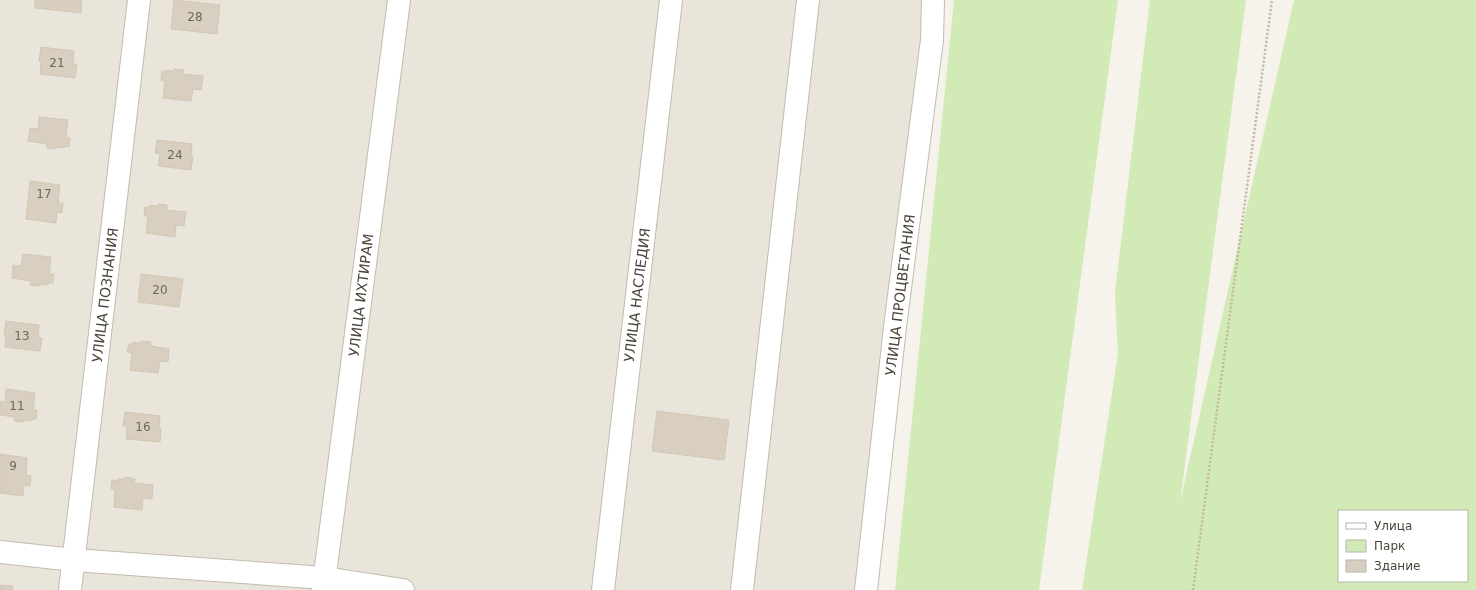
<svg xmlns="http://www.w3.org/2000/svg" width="1476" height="590" font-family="'DejaVu Sans',sans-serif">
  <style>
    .residential { fill: #eae5da }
    .green { fill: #d2eab5; fill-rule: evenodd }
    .building { fill: #d8cfc1; stroke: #d3c7b4 }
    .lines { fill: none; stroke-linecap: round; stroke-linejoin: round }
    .minor-casing { stroke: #c2bbae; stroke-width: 24 }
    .path { stroke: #c4b79f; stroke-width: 2.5; stroke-dasharray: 2 2; stroke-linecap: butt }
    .minor { stroke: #fff; stroke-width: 22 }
    .labels { text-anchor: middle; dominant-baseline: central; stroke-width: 3; stroke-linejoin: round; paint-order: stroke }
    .number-label { font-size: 12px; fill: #6e675b }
    .street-label { font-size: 14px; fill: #4b4439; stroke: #fff }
  </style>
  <rect width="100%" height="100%" fill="#f6f3ec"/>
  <path class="residential" d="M 0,0 L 925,0 L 923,42 L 856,590 L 0,590 Z"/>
  <path class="green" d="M 954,0 L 1118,0 L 1039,590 L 895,590 Z
    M 1150,0 L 1246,0 L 1180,502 L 1294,0 L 1476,0 L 1476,590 L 1082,590 L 1118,353 L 1115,292 ZM 1339,511 L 1467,511 L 1467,581 L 1339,581 Z"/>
  <path class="building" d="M 35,0 L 82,0 L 81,13 L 35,8 Z
    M 174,0 L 220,5 L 217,34 L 171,29 Z
    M 41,47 L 74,51 L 73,64 L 77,64 L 75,78 L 40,74 L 41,62 L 39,61 Z
    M 174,69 L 184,70 L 183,74 L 203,76 L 201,90 L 193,89 L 191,101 L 163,98 L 165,81 L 161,80 L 162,71 L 166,72 L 166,70 L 174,71 Z
    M 39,117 L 68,120 L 66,137 L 70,138 L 69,147 L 65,146 L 64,148 L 56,147 L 56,149 L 47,148 L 47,144 L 28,141 L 30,128 L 38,129 Z
    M 157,140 L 192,144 L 191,156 L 193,156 L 191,170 L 158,166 L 160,154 L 155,153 Z
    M 30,181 L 60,185 L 58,203 L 63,203 L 62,213 L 57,212 L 56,223 L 26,219 Z
    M 158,204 L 167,205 L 167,210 L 186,212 L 184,226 L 176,225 L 175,237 L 146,233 L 148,216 L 144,216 L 145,207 L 149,208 L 150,205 L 158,206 Z
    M 23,254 L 51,257 L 49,274 L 54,274 L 53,283 L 48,283 L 48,285 L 40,284 L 40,286 L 30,285 L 31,281 L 12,278 L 13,265 L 21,266 Z
    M 141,274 L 183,279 L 179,307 L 138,302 Z
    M 6,321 L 39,325 L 38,337 L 42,338 L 40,351 L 5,347 L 6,335 L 4,335 Z
    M 141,341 L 151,342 L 150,346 L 169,349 L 168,362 L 160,361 L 158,373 L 130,370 L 132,353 L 127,352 L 129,344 L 133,344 L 133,342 L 141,343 Z
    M 6,389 L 35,393 L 33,410 L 37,410 L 36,419 L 32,419 L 32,421 L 24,420 L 23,422 L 14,421 L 14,417 L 0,415 L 0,401 L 5,402 Z
    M 657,411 L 729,420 L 724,460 L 652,451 Z
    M 125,412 L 160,416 L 159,428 L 161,429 L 160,442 L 126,439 L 127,427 L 123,426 Z
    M 0,454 L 27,458 L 26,475 L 31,476 L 30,486 L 24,485 L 23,496 L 0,493 Z
    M 125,477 L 135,479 L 134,483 L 153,485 L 152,499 L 143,498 L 142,510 L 114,507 L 115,489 L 111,489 L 112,480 L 117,481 L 117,479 L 125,479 Z
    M 0,585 L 13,586 L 12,590 L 0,590 Z"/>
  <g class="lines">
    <g class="minor-casing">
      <path id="minor" d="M 0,552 L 74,560 L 325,578 L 403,590
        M 70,590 L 139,0
        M 323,590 L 399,0
        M 603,590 L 671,0
        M 742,590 L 808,0
        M 866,590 L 895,327 L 932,40 L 933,0"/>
    </g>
    <path class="path" d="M 1193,590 L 1272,0"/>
    <use href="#minor" class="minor"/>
  </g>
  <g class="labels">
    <g class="number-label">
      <text x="195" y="17">28</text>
      <text x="57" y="63">21</text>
      <text x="175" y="155">24</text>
      <text x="44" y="194">17</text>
      <text x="160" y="290">20</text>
      <text x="22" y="336">13</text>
      <text x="17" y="406">11</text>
      <text x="143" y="427">16</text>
      <text x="13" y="466">9</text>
    </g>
    <g class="street-label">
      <text transform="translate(105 295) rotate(-83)">УЛИЦА ПОЗНАНИЯ</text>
      <text transform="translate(361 295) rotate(-83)">УЛИЦА ИХТИРАМ</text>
      <text transform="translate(637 295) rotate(-83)">УЛИЦА НАСЛЕДИЯ</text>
      <text transform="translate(900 295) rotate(-83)">УЛИЦА ПРОЦВЕТАНИЯ</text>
    </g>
  </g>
  <rect x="1338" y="510" width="130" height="72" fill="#ffffff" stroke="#b7b4b0"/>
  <rect x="1346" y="523" width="20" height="6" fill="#ffffff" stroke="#b7b4b0"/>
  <text x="1374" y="530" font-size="12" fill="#4b4439">Улица</text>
  <rect x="1346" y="540" width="20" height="12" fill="#d2eab5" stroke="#b7b4b0"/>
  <text x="1374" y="550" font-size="12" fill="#4b4439">Парк</text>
  <rect x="1346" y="560" width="20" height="12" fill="#d8cfc1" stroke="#b7b4b0"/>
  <text x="1374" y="570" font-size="12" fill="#4b4439">Здание</text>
</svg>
